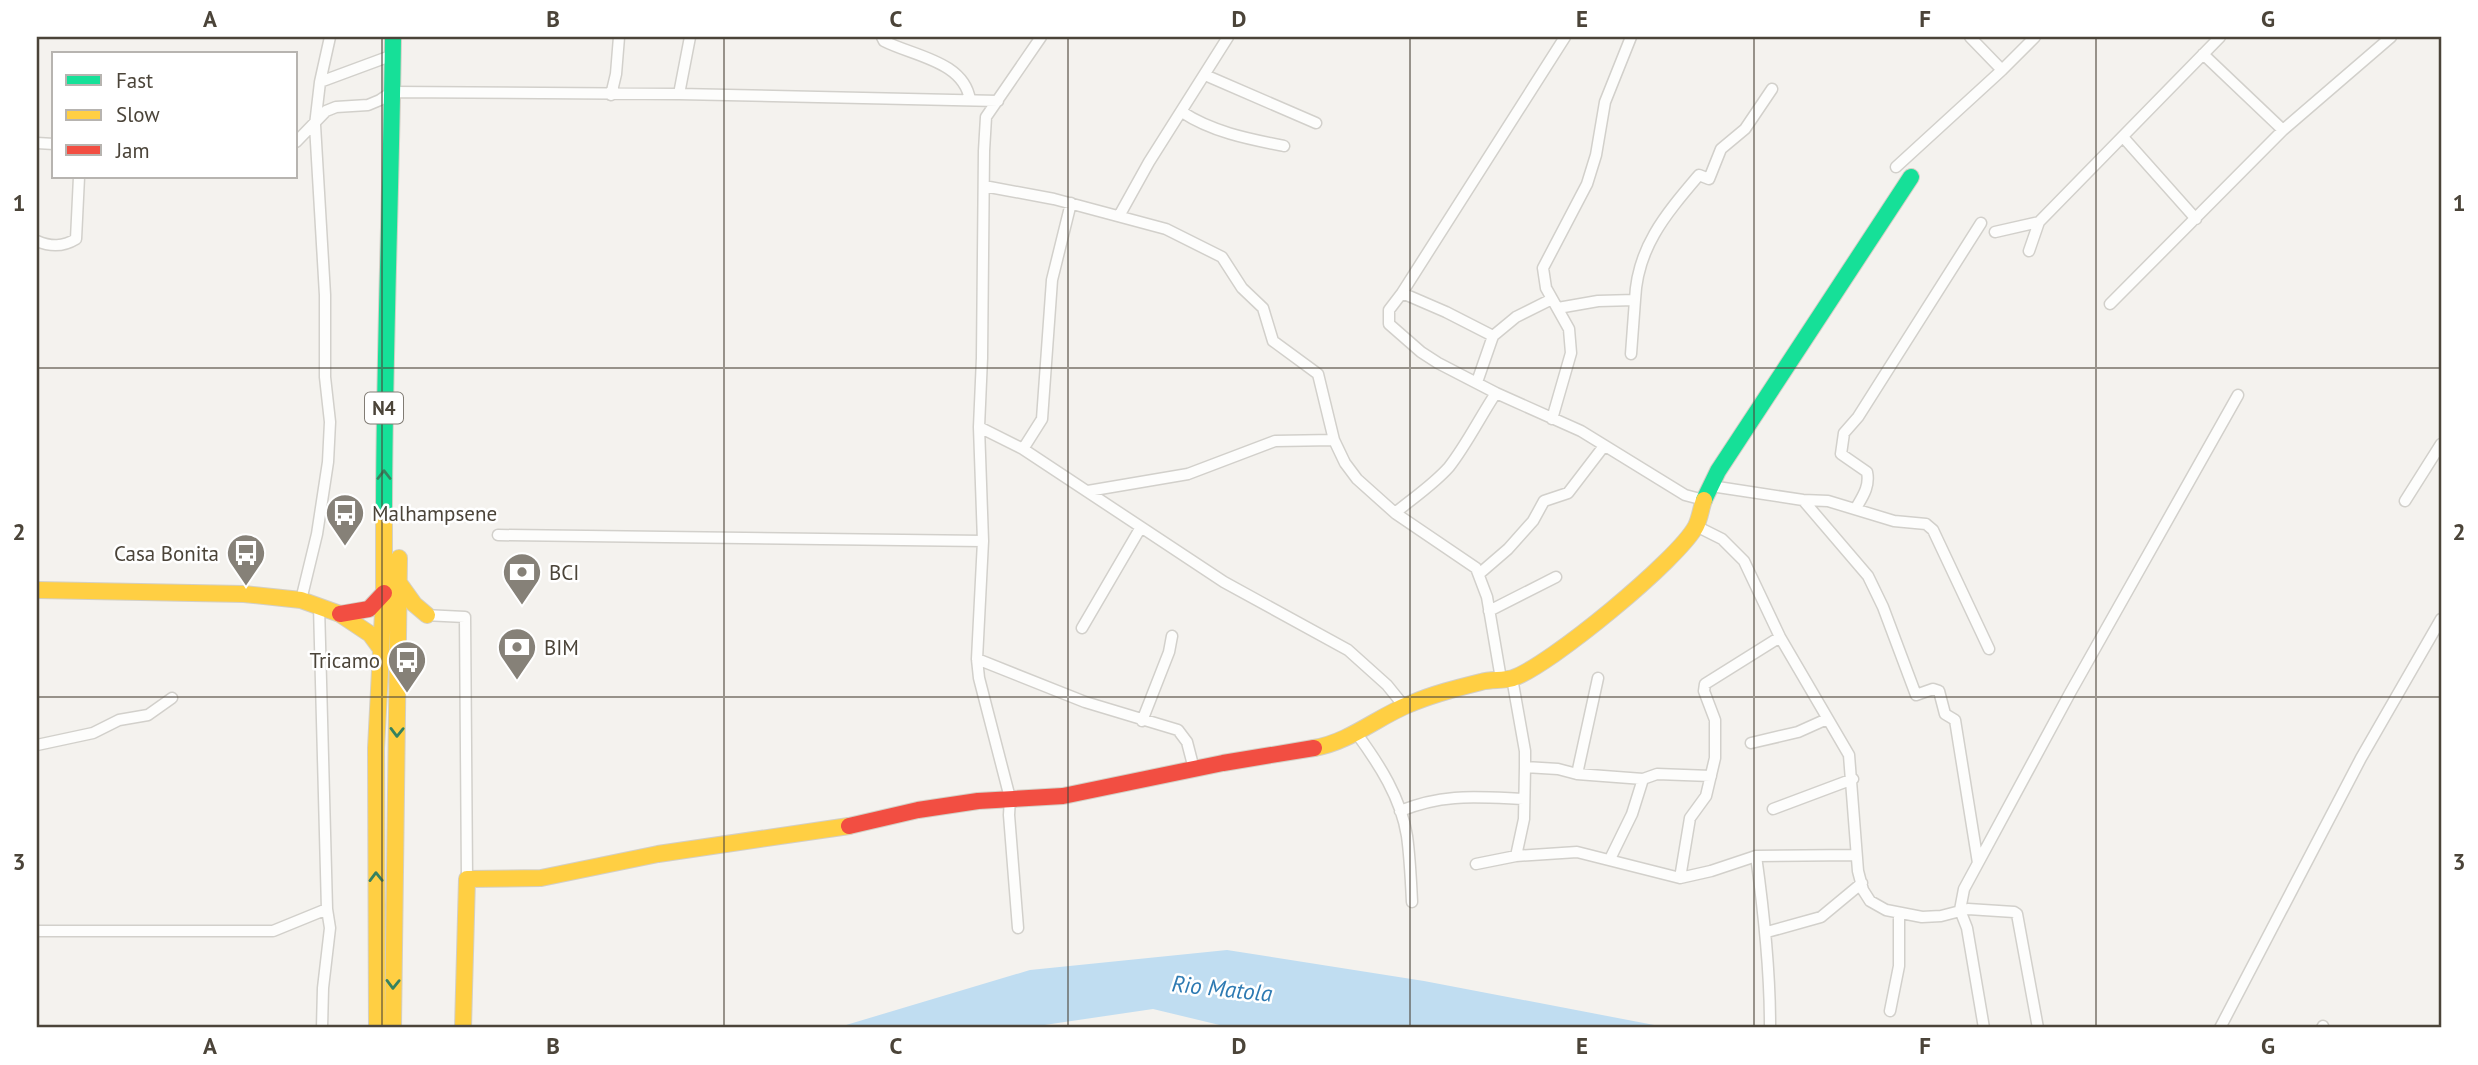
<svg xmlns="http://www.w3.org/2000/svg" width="2478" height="1065" font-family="'PT Sans',sans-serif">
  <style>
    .water { fill: #c0ddf1 }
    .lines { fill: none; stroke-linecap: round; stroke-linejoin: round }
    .street-casing { stroke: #d2d0cb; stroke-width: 13 }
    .fast-casing { stroke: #d3cfc5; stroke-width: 18 }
    .slow-casing { stroke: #d3cfc5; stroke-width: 18 }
    .jam-casing { stroke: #d3cfc5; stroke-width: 18 }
    .street { stroke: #fdfdfc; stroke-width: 10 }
    .fast { stroke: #16e098; stroke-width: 16 }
    .slow { stroke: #ffcf43; stroke-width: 16 }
    .jam { stroke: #f24e42; stroke-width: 16 }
    .oneway { stroke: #36825f }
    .grid { fill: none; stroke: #4b4439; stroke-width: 2; stroke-opacity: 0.55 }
    .labels { text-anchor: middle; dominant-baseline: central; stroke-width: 5; stroke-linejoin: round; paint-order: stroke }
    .shield { fill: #fff; stroke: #817c74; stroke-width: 2 }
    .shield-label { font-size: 19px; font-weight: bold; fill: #4b4439 }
    .poi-label { font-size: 21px; fill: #4b4439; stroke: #fff; text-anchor: start }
    .water-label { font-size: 23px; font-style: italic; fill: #2e7ab2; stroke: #fff }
    .neatline { fill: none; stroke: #4b4439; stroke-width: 2.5 }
    .grid-label { font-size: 23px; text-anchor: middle; font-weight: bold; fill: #4b4439 }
  </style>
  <rect width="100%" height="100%" fill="#f4f2ee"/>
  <path class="water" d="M 1227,950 L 1424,981 L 1670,1028 L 1232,1028 L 1153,1009 L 1024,1028 L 836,1028 L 1030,970 Z"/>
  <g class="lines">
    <g class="street-casing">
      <path id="street" d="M 882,37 L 884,41 C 913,56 964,61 970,100
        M 1565,37 L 1402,293 L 1389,310 L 1389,324 L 1421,352 L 1438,363 L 1496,393 L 1581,431 L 1685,495 L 1704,500
        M 1970,37 L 2002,70
        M 2203,54 L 2283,130
        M 1205,75 L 1316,123
        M 320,82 L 393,55
        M 679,94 L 690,37
        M 611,95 L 616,74 L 619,37
        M 1182,112 C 1212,132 1249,139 1284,146
        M 2123,137 L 2196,219
        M 296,142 L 326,111 L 336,107 L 368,105 L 380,100 L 392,92 L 679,94 L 998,101
        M 37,143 L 54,144
        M 1896,167 L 2002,70 L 2035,37
        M 984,186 L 1054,199 L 1166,229 L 1222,257 L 1242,288 L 1263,308 L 1273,341 L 1318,374 L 1334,440 L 1345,463 L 1357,479 L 1395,513 L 1476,568 L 1487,597 L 1501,679
        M 1119,216 L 1149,162 L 1228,37
        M 1995,232 L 2039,222
        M 37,241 C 51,247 63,247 76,239 L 79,177
        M 2029,251 L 2039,222 L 2220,37
        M 1402,293 L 1446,312 L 1493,336
        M 1635,300 C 1637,247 1666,214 1699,175 L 1709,179 L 1721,149 L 1745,129 L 1772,89
        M 2110,304 L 2283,130 L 2391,37
        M 1558,308 L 1598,301 L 1635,300 L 1631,354
        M 1477,382 L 1493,336 L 1516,317 L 1552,299
        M 1552,419 L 1571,353 L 1569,329 L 1546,288 L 1543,268 L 1587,184 L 1596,155 L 1605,102 L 1631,37
        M 979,427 L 1023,449 L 1224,582 L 1348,650 L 1387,685 L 1404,706
        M 1023,449 L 1042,419 L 1052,280 L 1071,203
        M 1711,486 L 1803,500 L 1828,501 L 1894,521 L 1926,524 L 1933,530 L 1989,649
        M 1088,491 L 1188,474 L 1275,441 L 1334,440
        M 1803,500 L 1868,576 L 1883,607 L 1916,695 L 1933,689 L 1939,691 L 1945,714 L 1955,720 L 1978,863
        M 2405,501 L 2441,444
        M 1856,508 C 1863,496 1870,486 1867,472 L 1841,454 L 1844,433 L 1858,417 L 1981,223
        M 1395,513 C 1413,498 1433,485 1449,467 C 1467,444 1480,417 1496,393
        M 1696,526 L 1722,539 L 1744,561 L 1780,637 L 1849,755 L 1858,871 L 1863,890 L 1870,901 L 1886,910 L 1922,917 L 1941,916 L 1968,909 L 2014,912 L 2017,914 L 2038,1028
        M 498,535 L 983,541
        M 1479,574 L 1508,549 L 1533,521 L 1544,501 L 1568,493 L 1604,446
        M 301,600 L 317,534 L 328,462 L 330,422 L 325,377 L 325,295 L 315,125 L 320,82 L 330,37
        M 319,606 L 327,909 L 330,928 L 323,988 L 322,1028
        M 1489,611 L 1556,577
        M 424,615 L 465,617 L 467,879
        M 1082,628 L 1141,527
        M 977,659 L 1085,702 L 1178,730 L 1187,742 L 1194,769
        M 1512,678 L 1525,751 L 1525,767 L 1524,819 L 1516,856
        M 1142,721 L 1169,652 L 1172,636
        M 1357,734 C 1379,764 1401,798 1407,836 C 1410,858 1411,881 1412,902
        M 1751,743 L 1798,732 L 1827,719
        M 37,745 L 93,733 L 119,720 L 148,715 L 172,698
        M 1525,767 L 1558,769 L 1577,774 L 1643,779 L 1657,774 L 1711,776
        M 1577,774 L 1598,678
        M 1773,809 L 1853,779
        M 1400,811 C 1444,793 1477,797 1524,799
        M 1756,856 C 1764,913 1770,967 1770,1025
        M 1610,859 L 1632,814 L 1643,779
        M 1476,864 L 1516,856 L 1577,852 L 1680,878 L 1711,871 L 1756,856 L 1856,855
        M 1680,878 L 1690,818 L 1706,796 L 1715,758 L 1715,720 L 1704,691 L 1705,684 L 1780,637
        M 1018,928 L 1009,815 L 1010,798 L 979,678 L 977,659 L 983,541 L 979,427 L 982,358 L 984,151 L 986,117 L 1041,37
        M 37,931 L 273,931 L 327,909
        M 1767,932 L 1821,917 L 1862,883
        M 1890,1011 L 1899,966 L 1899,914
        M 1984,1028 L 1967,928 L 1960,910 L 1964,889 L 2070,693 L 2238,395
        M 2220,1028 L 2361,758 L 2441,619
        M 2322,1028 L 2323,1026"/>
    </g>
    <g class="fast-casing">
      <path id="fast" d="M 1704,500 L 1718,471 L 1911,177
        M 384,518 C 384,357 391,197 393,37"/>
    </g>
    <g class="slow-casing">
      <path id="slow" d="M 399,583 L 414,604 L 427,615
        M 37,590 L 244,594 L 301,600 L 340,614 L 370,634 L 381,649
        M 1314,748 C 1350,742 1377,717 1410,704 C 1433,694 1457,688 1481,682 C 1491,679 1503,681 1513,678 C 1549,666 1679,559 1696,526 C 1700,518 1701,508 1704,500
        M 377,1028 L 376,748 L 384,593 L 384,518
        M 393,1028 L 399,558
        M 463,1028 L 467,879 L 541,878 L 658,854 L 849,826"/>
    </g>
    <g class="jam-casing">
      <path id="jam" d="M 340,614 L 369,609 L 384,593
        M 849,826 L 918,810 L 978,801 L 1063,796 L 1223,763 L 1314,748"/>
    </g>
    <use href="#street" class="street"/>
    <use href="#fast" class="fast"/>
    <use href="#slow" class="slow"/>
    <use href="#jam" class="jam"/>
  </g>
  <defs><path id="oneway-chevron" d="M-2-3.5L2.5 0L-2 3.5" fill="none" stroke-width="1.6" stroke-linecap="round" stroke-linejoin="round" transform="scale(1.75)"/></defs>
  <g class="oneway">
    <use href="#oneway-chevron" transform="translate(384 475) rotate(-90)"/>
    <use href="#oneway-chevron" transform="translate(397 732) rotate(91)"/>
    <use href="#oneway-chevron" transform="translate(376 877) rotate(-91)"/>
    <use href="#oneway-chevron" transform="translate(393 984) rotate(91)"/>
  </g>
  <path class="grid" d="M 382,37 L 382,1028M 724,37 L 724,1028M 1068,37 L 1068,1028M 1410,37 L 1410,1028M 1754,37 L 1754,1028M 2096,37 L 2096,1028M 37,368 L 2441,368M 37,697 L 2441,697"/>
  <defs>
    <g id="bus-pin" transform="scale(2.0125)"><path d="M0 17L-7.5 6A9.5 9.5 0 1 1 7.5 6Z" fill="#868178" stroke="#fff"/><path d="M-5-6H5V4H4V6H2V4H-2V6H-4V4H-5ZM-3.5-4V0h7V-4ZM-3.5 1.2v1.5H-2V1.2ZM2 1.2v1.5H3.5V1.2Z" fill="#fff"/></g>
    <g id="bank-pin" transform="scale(2.0125)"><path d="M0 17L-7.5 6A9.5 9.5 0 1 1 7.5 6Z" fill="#868178" stroke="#fff"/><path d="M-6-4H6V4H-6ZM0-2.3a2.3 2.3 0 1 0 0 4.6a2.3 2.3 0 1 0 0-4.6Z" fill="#fff"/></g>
  </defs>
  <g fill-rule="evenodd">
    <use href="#bus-pin" x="345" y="513"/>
    <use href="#bus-pin" x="246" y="553"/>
    <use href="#bank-pin" x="522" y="572"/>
    <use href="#bank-pin" x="517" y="647"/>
    <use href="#bus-pin" x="407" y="660"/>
  </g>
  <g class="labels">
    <rect class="shield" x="365" y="392.5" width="38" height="31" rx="5"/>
    <g class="shield-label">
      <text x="384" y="408">N4</text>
    </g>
    <g class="poi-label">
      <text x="372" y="513">Malhampsene</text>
      <text x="219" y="553" text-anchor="end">Casa Bonita</text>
      <text x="549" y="572">BCI</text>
      <text x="544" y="647">BIM</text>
      <text x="380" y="660" text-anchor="end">Tricamo</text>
    </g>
    <g class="water-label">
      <text transform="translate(1222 988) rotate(6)">Rio Matola</text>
    </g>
  </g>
  <rect width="2478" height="1065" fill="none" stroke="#ffffff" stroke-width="77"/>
  <rect x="52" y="52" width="245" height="126" fill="#ffffff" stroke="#b7b4b0" stroke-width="2"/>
  <rect x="66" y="75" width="35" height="10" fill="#16e098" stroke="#b7b4b0" stroke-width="2"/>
  <text x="116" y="88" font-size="21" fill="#4b4439">Fast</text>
  <rect x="66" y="110" width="35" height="10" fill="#ffcf43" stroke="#b7b4b0" stroke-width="2"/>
  <text x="116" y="122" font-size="21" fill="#4b4439">Slow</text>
  <rect x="66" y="145" width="35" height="10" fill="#f24e42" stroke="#b7b4b0" stroke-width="2"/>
  <text x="116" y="158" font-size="21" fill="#4b4439">Jam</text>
  <rect x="38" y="38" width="2402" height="988" class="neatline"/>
  <g class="grid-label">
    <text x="210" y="27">A</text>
    <text x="553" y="27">B</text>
    <text x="896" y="27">C</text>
    <text x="1239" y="27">D</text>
    <text x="1582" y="27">E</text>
    <text x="1925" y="27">F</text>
    <text x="2268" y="27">G</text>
    <text x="19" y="211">1</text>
    <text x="2459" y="211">1</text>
    <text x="19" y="540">2</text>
    <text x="2459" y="540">2</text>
    <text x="19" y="870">3</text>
    <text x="2459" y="870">3</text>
    <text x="210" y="1054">A</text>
    <text x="553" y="1054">B</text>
    <text x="896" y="1054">C</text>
    <text x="1239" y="1054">D</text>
    <text x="1582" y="1054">E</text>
    <text x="1925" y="1054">F</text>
    <text x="2268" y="1054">G</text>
  </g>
</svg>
